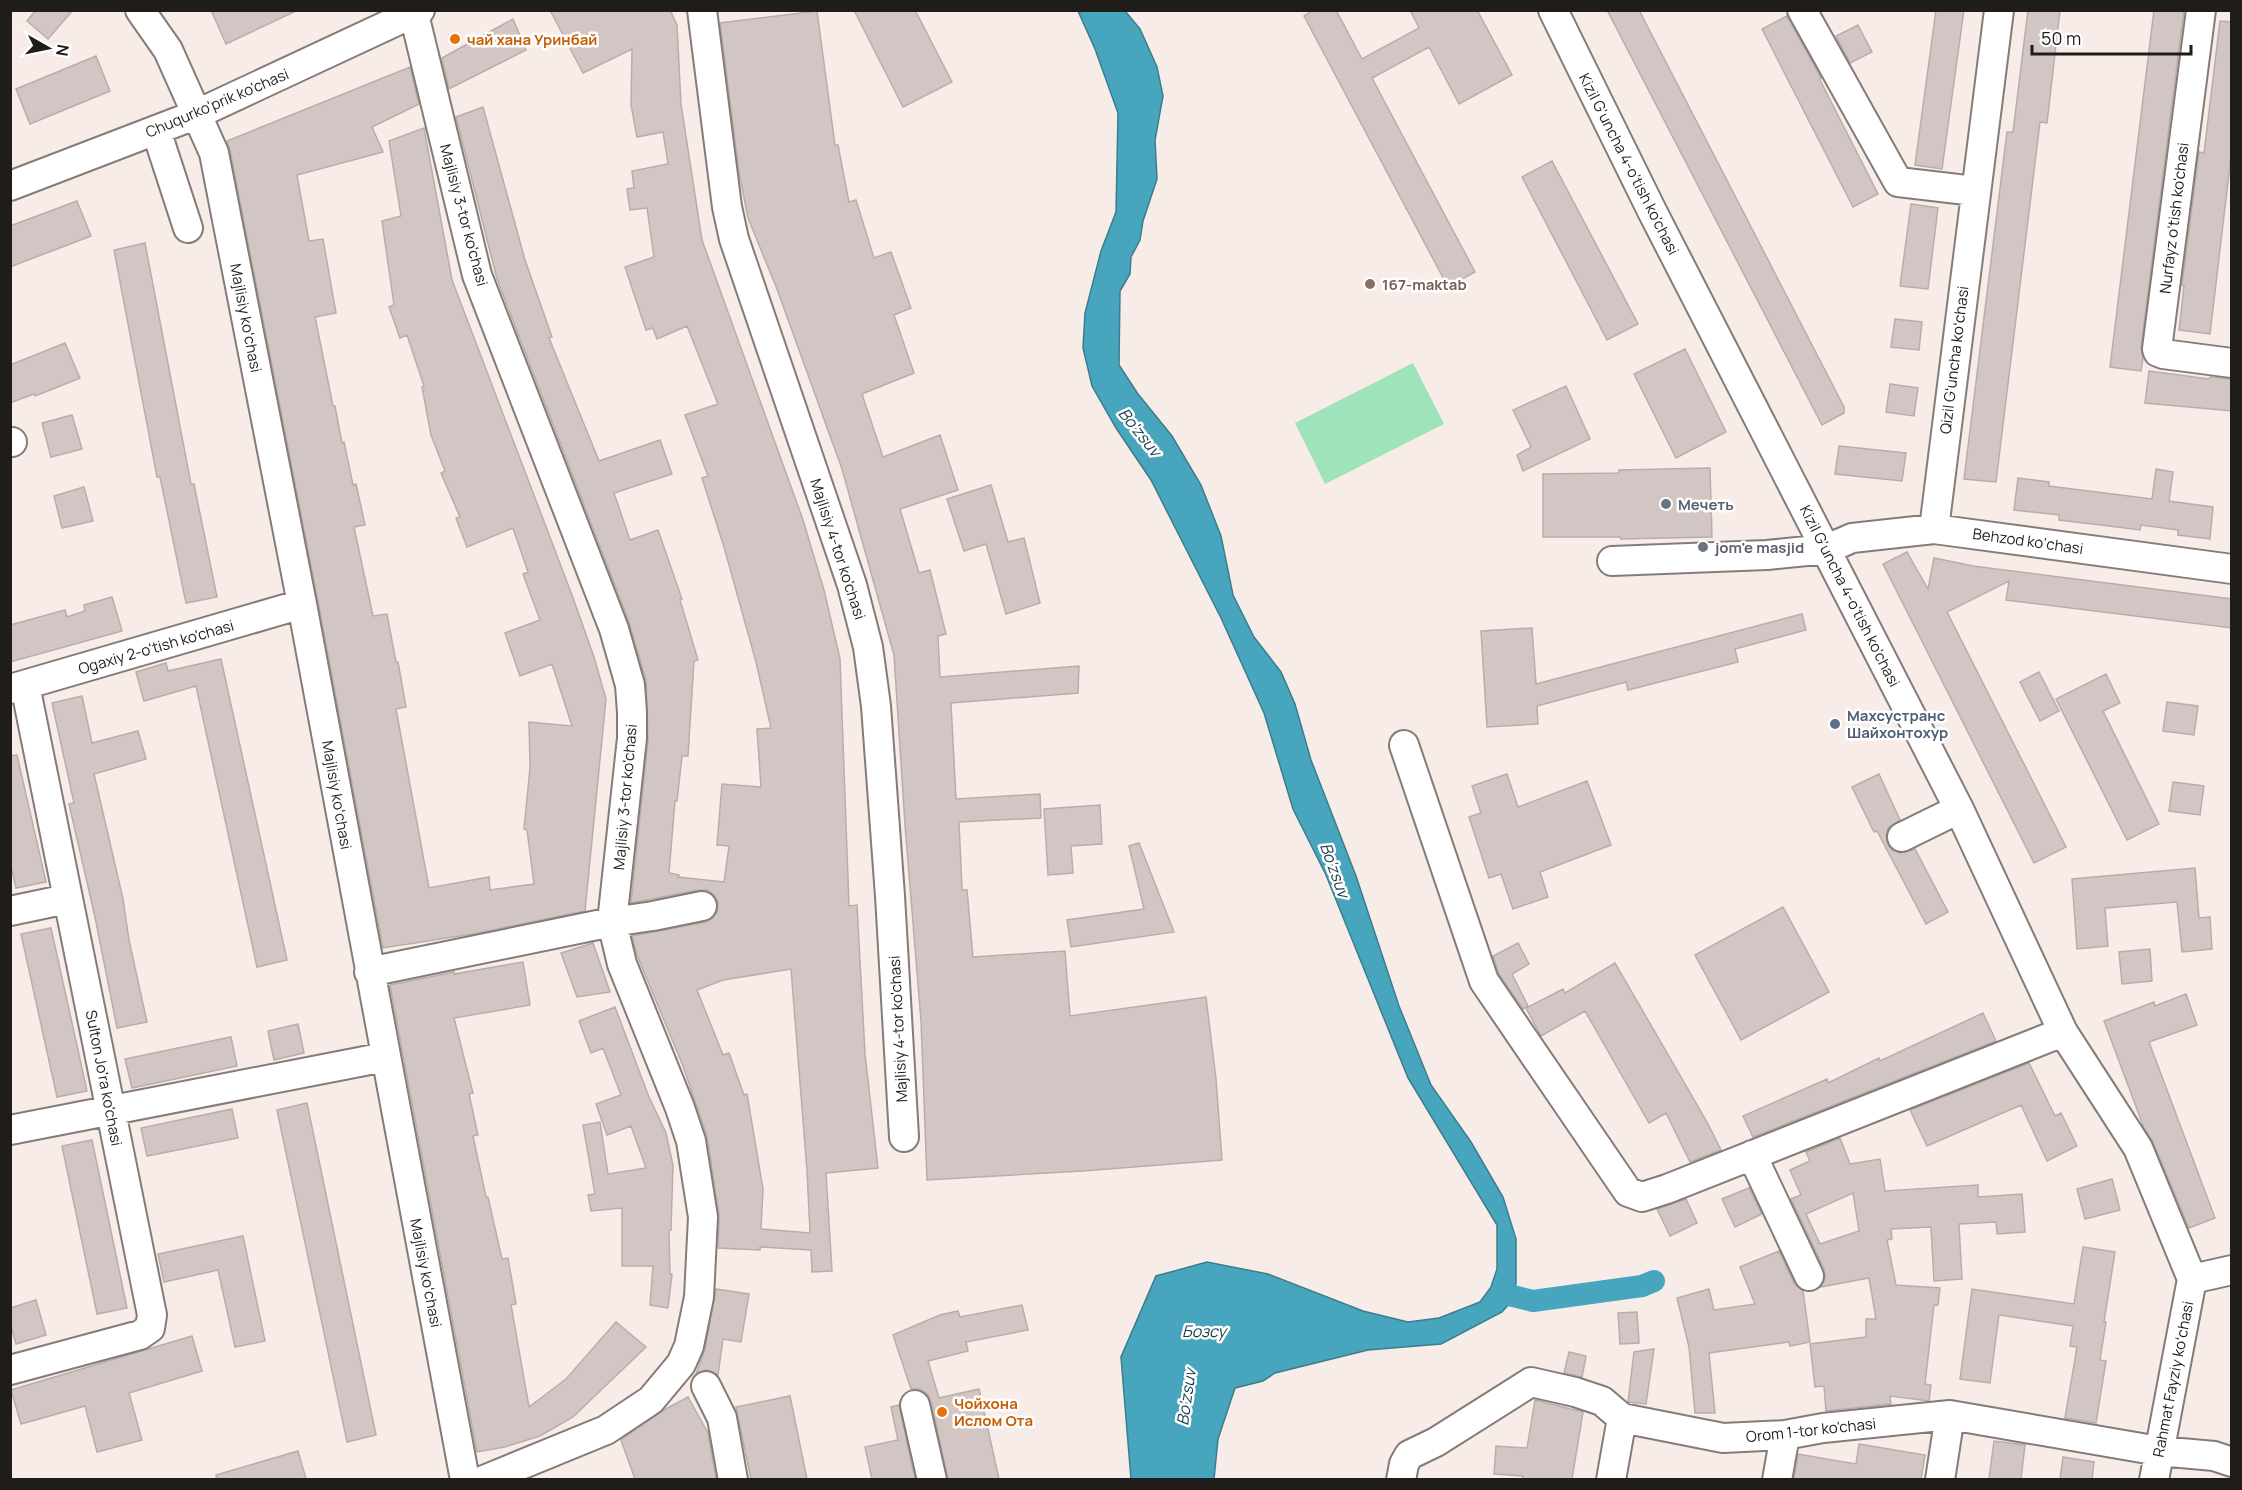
<svg xmlns="http://www.w3.org/2000/svg" width="2242" height="1490" font-family="Manrope,sans-serif">
  <style>
    .green { fill: #9ee3b9 }
    .water { fill: #47a6bd; stroke: #3b7d8c; stroke-width: 1.5 }
    .lines { fill: none; stroke-linecap: round; stroke-linejoin: round }
    .canal { stroke: #47a6bd; stroke-width: 22 }
    .building { fill: #d2c6c4; stroke: #b9adac; stroke-width: 1.5; fill-rule: evenodd }
    .minor-casing { stroke: #857b77; stroke-width: 32 }
    .minor { stroke: #fff; stroke-width: 28 }
    .food-dot { fill: #e8710a; stroke: #fff; stroke-width: 2 }
    .education-dot { fill: #8d6e63; stroke: #fff; stroke-width: 2 }
    .worship-dot { fill: #6b7280; stroke: #fff; stroke-width: 2 }
    .service-dot { fill: #5c6f8a; stroke: #fff; stroke-width: 2 }
    .labels { text-anchor: middle; dominant-baseline: central; stroke-width: 5; stroke-linejoin: round; paint-order: stroke }
    .food-label { font-size: 15px; font-weight: bold; fill: #c56008; stroke: #fff; text-anchor: start }
    .street-label { font-size: 15px; fill: #201c1a; stroke: #fff }
    .education-label { font-size: 15px; font-weight: bold; fill: #785e54; stroke: #fff; text-anchor: start }
    .worship-label { font-size: 15px; font-weight: bold; fill: #5b616d; stroke: #fff; text-anchor: start }
    .service-label { font-size: 15px; font-weight: bold; fill: #4e5e75; stroke: #fff; text-anchor: start }
    .water-label { font-size: 16px; font-style: italic; fill: #143f49; stroke: #fff }
  </style>
  <rect width="100%" height="100%" fill="#f8ece8"/>
  <path class="green" d="M 1413,363 L 1444,424 L 1325,484 L 1295,423 Z"/>
  <path class="water" d="M 1078,11 L 1125,11 L 1140,29 L 1157,67 L 1163,96 L 1155,140 L 1157,179 L 1143,221 L 1140,240 L 1131,257 L 1130,274 L 1120,291 L 1119,365 L 1138,394 L 1172,436 L 1201,485 L 1221,536 L 1233,595 L 1254,637 L 1281,672 L 1295,704 L 1311,760 L 1356,876 L 1399,1006 L 1431,1085 L 1471,1142 L 1503,1197 L 1516,1239 L 1516,1283 L 1513,1300 L 1502,1312 L 1441,1344 L 1368,1350 L 1275,1373 L 1263,1381 L 1235,1388 L 1218,1439 L 1214,1479 L 1131,1479 L 1121,1357 L 1156,1276 L 1207,1262 L 1268,1274 L 1363,1311 L 1408,1322 L 1439,1318 L 1480,1302 L 1491,1287 L 1497,1269 L 1497,1225 L 1408,1078 L 1326,875 L 1293,809 L 1264,713 L 1221,618 L 1151,480 L 1116,428 L 1092,386 L 1083,348 L 1085,313 L 1101,251 L 1116,212 L 1118,113 L 1095,49 Z"/>
  <g class="lines">
    <path class="canal" d="M 1505,1294 L 1533,1301 L 1642,1286 L 1654,1281"/>
  </g>
  <path class="building" d="M 36,10 L 73,10 L 48,39 L 27,21 Z
    M 211,10 L 298,10 L 226,44 Z
    M 550,10 L 670,10 L 677,25 L 681,104 L 702,240 L 803,520 L 824,590 L 840,659 L 849,906 L 857,905 L 865,1054 L 878,1168 L 826,1173 L 832,1271 L 812,1272 L 811,1250 L 760,1247 L 760,1250 L 718,1248 L 719,1215 L 707,1136 L 683,1066 L 637,955 L 632,936 L 706,922 L 713,918 L 717,912 L 718,902 L 714,895 L 707,890 L 699,890 L 631,903 L 648,740 L 646,680 L 628,619 L 497,279 L 456,117 L 483,107 L 525,260 L 552,337 L 549,338 L 599,461 L 660,440 L 672,474 L 614,493 L 630,540 L 658,530 L 682,599 L 680,600 L 698,660 L 694,661 L 688,756 L 682,756 L 677,801 L 675,801 L 669,873 L 679,875 L 678,877 L 724,882 L 729,846 L 717,845 L 722,784 L 761,787 L 757,729 L 771,728 L 756,662 L 724,547 L 702,478 L 708,476 L 685,415 L 718,404 L 687,326 L 657,339 L 653,328 L 646,330 L 625,267 L 654,257 L 647,208 L 630,210 L 627,189 L 634,188 L 632,171 L 668,164 L 663,132 L 637,137 L 631,105 L 632,49 L 583,73 ZM 791,969 L 807,1171 L 810,1233 L 761,1229 L 763,1189 L 747,1094 L 744,1095 L 729,1053 L 723,1055 L 697,990 L 723,980 Z
    M 854,10 L 915,10 L 952,82 L 903,107 Z
    M 1313,10 L 1336,10 L 1362,59 L 1419,28 L 1410,10 L 1477,10 L 1512,75 L 1459,104 L 1429,47 L 1372,78 L 1475,272 L 1448,287 L 1304,16 Z
    M 1607,10 L 1639,10 L 1844,407 L 1844,413 L 1822,425 Z
    M 1936,10 L 1964,10 L 1942,169 L 1915,165 Z
    M 2028,10 L 2060,10 L 2047,123 L 2040,122 L 1996,482 L 1964,479 L 2007,132 L 2013,132 Z
    M 2154,10 L 2184,10 L 2141,347 L 2143,358 L 2141,371 L 2110,367 Z
    M 817,11 L 835,145 L 838,145 L 849,202 L 856,200 L 874,258 L 891,252 L 911,308 L 894,315 L 914,373 L 862,394 L 883,457 L 940,435 L 958,490 L 900,509 L 919,573 L 930,570 L 946,634 L 938,636 L 940,677 L 1079,666 L 1078,693 L 951,703 L 956,799 L 1040,794 L 1041,818 L 959,822 L 962,890 L 967,890 L 973,957 L 1065,951 L 1070,1016 L 1206,997 L 1216,1079 L 1222,1160 L 1083,1171 L 927,1180 L 921,1021 L 905,825 L 894,655 L 842,469 L 777,289 L 748,218 L 739,172 L 720,23 Z
    M 1787,16 L 1821,78 L 1820,80 L 1878,194 L 1853,207 L 1762,29 Z
    M 513,19 L 526,50 L 449,89 L 442,58 Z
    M 2220,21 L 2232,22 L 2232,148 L 2210,334 L 2179,330 L 2184,286 L 2182,285 L 2199,152 L 2204,153 Z
    M 1858,25 L 1872,52 L 1850,63 L 1836,36 Z
    M 96,56 L 110,91 L 30,124 L 16,89 Z
    M 410,67 L 419,104 L 372,127 L 383,152 L 297,175 L 309,241 L 323,239 L 336,313 L 315,317 L 333,406 L 335,406 L 342,443 L 344,442 L 353,485 L 356,484 L 365,525 L 354,527 L 373,616 L 387,614 L 396,662 L 398,662 L 406,707 L 396,709 L 429,888 L 489,877 L 490,890 L 534,884 L 527,830 L 524,829 L 530,768 L 529,722 L 572,726 L 552,664 L 520,676 L 505,633 L 540,620 L 523,574 L 528,572 L 513,528 L 467,547 L 456,518 L 460,517 L 441,473 L 445,471 L 431,435 L 422,387 L 424,386 L 407,335 L 400,338 L 389,307 L 394,305 L 382,221 L 401,216 L 389,141 L 424,128 L 452,280 L 572,595 L 594,657 L 606,699 L 585,911 L 473,934 L 383,948 L 318,601 L 230,150 L 227,141 Z
    M 1552,161 L 1638,324 L 1607,340 L 1522,177 Z
    M 77,201 L 91,236 L 10,267 L 10,226 Z
    M 1911,204 L 1938,208 L 1928,289 L 1900,286 Z
    M 145,243 L 191,484 L 194,484 L 217,597 L 186,603 L 160,477 L 157,477 L 114,250 Z
    M 1895,319 L 1922,322 L 1919,350 L 1891,347 Z
    M 65,343 L 80,378 L 35,396 L 34,394 L 10,403 L 10,365 Z
    M 1685,349 L 1726,432 L 1676,458 L 1634,374 Z
    M 2149,371 L 2209,379 L 2210,377 L 2232,379 L 2232,411 L 2145,403 Z
    M 1890,384 L 1918,388 L 1914,416 L 1886,412 Z
    M 1566,386 L 1590,439 L 1523,471 L 1517,455 L 1531,447 L 1513,410 Z
    M 72,415 L 82,449 L 51,457 L 42,423 Z
    M 1839,446 L 1906,453 L 1902,481 L 1835,474 Z
    M 1710,468 L 1712,537 L 1621,539 L 1620,537 L 1543,537 L 1543,474 L 1619,473 L 1619,470 Z
    M 2156,469 L 2173,472 L 2169,501 L 2213,507 L 2210,539 L 2178,535 L 2178,530 L 2141,525 L 2140,530 L 2109,526 L 2059,520 L 2059,515 L 2014,510 L 2018,478 L 2049,482 L 2049,486 L 2152,499 Z
    M 991,485 L 1008,542 L 1024,538 L 1040,603 L 1006,614 L 986,544 L 964,551 L 947,499 Z
    M 84,487 L 93,521 L 62,528 L 54,496 Z
    M 1907,552 L 1928,589 L 1934,558 L 1973,566 L 2232,599 L 2232,628 L 2006,600 L 2009,581 L 1947,612 L 2066,847 L 2034,863 L 1883,564 Z
    M 112,597 L 122,631 L 10,662 L 10,625 L 65,610 L 67,617 L 85,611 L 84,605 Z
    M 1802,614 L 1806,630 L 1735,649 L 1738,662 L 1628,690 L 1626,682 L 1537,706 L 1538,724 L 1487,727 L 1481,631 L 1532,628 L 1536,684 Z
    M 221,659 L 287,960 L 257,967 L 196,686 L 144,701 L 136,672 L 166,663 L 168,671 Z
    M 2039,672 L 2059,711 L 2040,721 L 2020,682 Z
    M 2106,674 L 2120,703 L 2103,711 L 2159,824 L 2127,840 L 2056,699 Z
    M 82,696 L 92,743 L 138,731 L 146,759 L 94,774 L 123,899 L 129,940 L 147,1022 L 117,1028 L 95,917 L 69,804 L 74,803 L 52,703 Z
    M 2167,702 L 2198,706 L 2194,735 L 2163,731 Z
    M 17,755 L 46,882 L 16,888 L 10,862 L 10,756 Z
    M 1507,774 L 1518,807 L 1587,781 L 1611,845 L 1540,872 L 1548,897 L 1513,909 L 1501,874 L 1489,878 L 1469,817 L 1481,813 L 1472,786 Z
    M 1879,774 L 1900,820 L 1888,828 L 1886,836 L 1888,845 L 1892,850 L 1900,853 L 1915,849 L 1948,912 L 1926,924 L 1877,831 L 1874,832 L 1852,787 Z
    M 2173,782 L 2204,786 L 2200,815 L 2169,811 Z
    M 1100,805 L 1102,844 L 1071,846 L 1073,873 L 1048,875 L 1044,809 Z
    M 1139,843 L 1174,932 L 1071,947 L 1067,920 L 1144,909 L 1129,846 Z
    M 2195,868 L 2199,918 L 2210,917 L 2212,949 L 2182,952 L 2177,902 L 2105,908 L 2108,946 L 2077,949 L 2072,879 Z
    M 1783,907 L 1829,992 L 1741,1040 L 1695,955 Z
    M 51,928 L 87,1091 L 57,1097 L 21,934 Z
    M 593,943 L 610,992 L 577,997 L 561,953 Z
    M 1518,943 L 1529,964 L 1512,974 L 1528,1006 L 1523,1009 L 1499,974 L 1493,956 Z
    M 2150,949 L 2152,981 L 2122,984 L 2119,952 Z
    M 523,962 L 530,1005 L 454,1018 L 473,1093 L 469,1094 L 478,1135 L 473,1136 L 486,1197 L 488,1197 L 502,1259 L 508,1258 L 516,1304 L 511,1305 L 529,1407 L 566,1379 L 616,1322 L 646,1347 L 573,1417 L 540,1436 L 505,1447 L 477,1452 L 390,985 L 454,972 L 454,974 Z
    M 1615,963 L 1707,1122 L 1721,1150 L 1690,1162 L 1666,1113 L 1649,1123 L 1585,1011 L 1541,1036 L 1540,1034 L 1526,1008 L 1563,989 L 1565,993 Z
    M 2186,994 L 2197,1025 L 2149,1042 L 2215,1218 L 2189,1228 L 2153,1142 L 2144,1128 L 2104,1021 L 2154,1002 L 2155,1006 Z
    M 615,1007 L 649,1097 L 666,1133 L 673,1165 L 671,1230 L 669,1231 L 670,1274 L 672,1274 L 668,1308 L 650,1305 L 653,1266 L 622,1266 L 622,1208 L 591,1211 L 588,1195 L 595,1194 L 583,1125 L 600,1122 L 608,1174 L 646,1168 L 631,1126 L 607,1135 L 596,1104 L 621,1095 L 603,1048 L 591,1053 L 579,1021 Z
    M 1983,1013 L 1996,1041 L 1753,1137 L 1743,1116 L 1827,1079 L 1828,1083 L 1879,1058 L 1880,1061 Z
    M 298,1024 L 304,1053 L 274,1060 L 268,1031 Z
    M 231,1037 L 237,1066 L 132,1088 L 125,1059 Z
    M 2029,1063 L 2055,1116 L 2061,1113 L 2077,1146 L 2047,1161 L 2021,1105 L 1927,1146 L 1910,1110 Z
    M 307,1103 L 376,1435 L 347,1442 L 277,1110 Z
    M 232,1109 L 238,1138 L 147,1156 L 141,1128 Z
    M 1840,1138 L 1850,1164 L 1880,1159 L 1885,1191 L 1978,1185 L 1978,1197 L 2022,1194 L 2025,1232 L 1997,1234 L 1996,1222 L 1959,1224 L 1962,1279 L 1934,1281 L 1931,1227 L 1891,1229 L 1892,1239 L 1887,1240 L 1896,1285 L 1940,1288 L 1938,1305 L 1934,1305 L 1925,1384 L 1931,1385 L 1929,1401 L 1890,1396 L 1891,1404 L 1826,1411 L 1824,1386 L 1815,1387 L 1810,1344 L 1866,1337 L 1866,1319 L 1876,1319 L 1869,1278 L 1821,1287 L 1825,1278 L 1824,1269 L 1791,1199 L 1801,1195 L 1790,1170 L 1810,1161 L 1806,1152 ZM 1853,1193 L 1859,1231 L 1820,1244 L 1806,1214 Z
    M 92,1140 L 127,1308 L 97,1314 L 62,1146 Z
    M 2112,1179 L 2120,1210 L 2085,1219 L 2077,1189 Z
    M 1749,1188 L 1762,1214 L 1735,1227 L 1722,1199 Z
    M 1686,1199 L 1697,1223 L 1670,1236 L 1657,1209 Z
    M 243,1236 L 265,1341 L 235,1347 L 218,1270 L 164,1282 L 158,1254 Z
    M 2083,1247 L 2115,1252 L 2104,1322 L 2106,1322 L 2100,1360 L 2106,1361 L 2096,1423 L 2065,1418 L 2077,1347 L 2070,1346 L 2073,1326 L 1999,1315 L 1990,1383 L 1960,1379 L 1972,1289 L 2074,1304 Z
    M 1779,1251 L 1794,1283 L 1803,1291 L 1810,1342 L 1790,1346 L 1789,1342 L 1709,1353 L 1715,1413 L 1695,1413 L 1689,1347 L 1677,1298 L 1709,1289 L 1714,1310 L 1755,1304 L 1740,1267 Z
    M 716,1289 L 749,1294 L 741,1342 L 723,1339 L 718,1375 L 706,1370 L 696,1374 L 705,1349 Z
    M 36,1300 L 46,1335 L 16,1344 L 10,1323 L 10,1308 Z
    M 1022,1305 L 1028,1330 L 966,1342 L 968,1351 L 928,1361 L 939,1398 L 979,1389 L 999,1479 L 948,1479 L 931,1401 L 927,1394 L 920,1389 L 911,1389 L 893,1335 L 940,1315 L 958,1311 L 960,1317 Z
    M 1637,1312 L 1639,1343 L 1620,1344 L 1618,1313 Z
    M 192,1336 L 202,1371 L 129,1393 L 142,1440 L 97,1452 L 85,1406 L 21,1424 L 11,1390 Z
    M 1654,1349 L 1646,1404 L 1628,1402 L 1634,1352 Z
    M 1569,1352 L 1586,1356 L 1582,1377 L 1564,1373 Z
    M 790,1396 L 807,1479 L 751,1479 L 736,1407 Z
    M 688,1397 L 708,1433 L 716,1479 L 635,1479 L 621,1440 L 664,1410 Z
    M 1535,1400 L 1583,1412 L 1572,1479 L 1522,1479 L 1523,1476 L 1494,1474 L 1496,1446 L 1527,1448 Z
    M 899,1405 L 915,1479 L 872,1479 L 865,1447 L 898,1440 L 891,1407 Z
    M 1994,1441 L 2025,1445 L 2021,1479 L 1989,1479 Z
    M 1859,1444 L 1925,1455 L 1921,1479 L 1794,1479 L 1798,1454 L 1856,1464 Z
    M 298,1451 L 306,1479 L 217,1479 L 216,1475 Z
    M 2063,1457 L 2094,1462 L 2092,1479 L 2060,1479 Z"/>
  <g class="lines">
    <g class="minor-casing">
      <path id="minor" d="M 140,10 L 168,50 L 214,153 L 302,604 L 465,1480
        M 702,10 L 727,207 L 734,239 L 852,585 L 868,647 L 876,706 L 890,896 L 904,1137
        M 1553,10 L 1652,211 L 1959,809 L 2063,1032 L 2138,1148 L 2192,1279
        M 1802,10 L 1898,182 L 1975,191
        M 2201,10 L 2157,349 L 2158,352 L 2163,354 L 2232,363
        M 414,14 L 477,275 L 614,629 L 630,685 L 632,712 L 632,738 L 612,922 L 622,964 L 680,1108 L 691,1141 L 703,1217 L 699,1297 L 689,1346 L 681,1364 L 651,1400 L 606,1430 L 484,1480
        M 156,130 L 188,228
        M 10,186 L 195,115 L 420,10
        M 10,442 L 12,442
        M 1934,529 L 1999,10
        M 1612,561 L 1767,555 L 1827,549 L 1852,538 L 1934,529 L 2232,569
        M 10,689 L 302,604
        M 1404,745 L 1484,981 L 1628,1192 L 1642,1197 L 1667,1189 L 2063,1032
        M 1902,837 L 1959,809
        M 10,911 L 67,899
        M 369,972 L 612,922 L 653,916 L 702,906
        M 10,1130 L 385,1057
        M 1752,1155 L 1809,1276
        M 2192,1279 L 2232,1270
        M 10,1370 L 140,1335 L 150,1328 L 152,1315 L 25,685
        M 706,1386 L 722,1418 L 733,1480
        M 915,1405 L 932,1480
        M 1401,1480 L 1404,1464 L 1409,1455 L 1436,1442 L 1531,1382 L 1575,1392 L 1602,1401 L 1622,1418 L 1723,1438 L 1785,1435 L 1823,1428 L 1950,1415 L 2159,1451 L 2214,1456 L 2232,1462
        M 1611,1480 L 1622,1418
        M 1777,1480 L 1785,1435
        M 1940,1480 L 1950,1415
        M 2154,1480 L 2192,1279"/>
    </g>
    <use href="#minor" class="minor"/>
  </g>
  <g class="food-dot">
    <circle cx="455" cy="39" r="6"/>
    <circle cx="942" cy="1412" r="6"/>
  </g>
  <circle class="education-dot" cx="1370" cy="284" r="6"/>
  <g class="worship-dot">
    <circle cx="1666" cy="504" r="6"/>
    <circle cx="1703" cy="547" r="6"/>
  </g>
  <circle class="service-dot" cx="1835" cy="724" r="6"/>
  <g class="labels">
    <g class="food-label">
      <text x="467" y="39">чай хана Уринбай</text>
      <text x="954" y="1403">Чойхона<tspan x="954" dy="17">Ислом Ота</tspan></text>
    </g>
    <g class="street-label">
      <text transform="translate(217 103) rotate(-23)">Chuqurko'prik ko'chasi</text>
      <text transform="translate(1629 164) rotate(63)">Kizil G'uncha 4-o'tish ko'chasi</text>
      <text transform="translate(464 215) rotate(75)">Majlisiy 3-tor ko'chasi</text>
      <text transform="translate(2174 218) rotate(-83)">Nurfayz o'tish ko'chasi</text>
      <text transform="translate(246 318) rotate(79)">Majlisiy koʻchasi</text>
      <text transform="translate(1954 360) rotate(-83)">Qizil Gʻuncha koʻchasi</text>
      <text transform="translate(2028 541) rotate(8)">Behzod ko‘chasi</text>
      <text transform="translate(838 549) rotate(72)">Majlisiy 4-tor ko'chasi</text>
      <text transform="translate(1850 596) rotate(63)">Kizil G'uncha 4-o'tish ko'chasi</text>
      <text transform="translate(156 647) rotate(-16)">Ogaxiy 2-o'tish ko'chasi</text>
      <text transform="translate(337 795) rotate(80)">Majlisiy koʻchasi</text>
      <text transform="translate(625 797) rotate(-85)">Majlisiy 3-tor ko'chasi</text>
      <text transform="translate(898 1029) rotate(-93)">Majlisiy 4-tor ko'chasi</text>
      <text transform="translate(104 1078) rotate(79)">Sulton Jo'ra ko'chasi</text>
      <text transform="translate(426 1273) rotate(79)">Majlisiy koʻchasi</text>
      <text transform="translate(2173 1379) rotate(-79)">Rahmat Fayziy koʻchasi</text>
      <text transform="translate(1811 1430) rotate(-6)">Orom 1-tor ko'chasi</text>
    </g>
    <g class="education-label">
      <text x="1382" y="284">167-maktab</text>
    </g>
    <g class="worship-label">
      <text x="1678" y="504">Мечеть</text>
      <text x="1715" y="547">jom'e masjid</text>
    </g>
    <g class="service-label">
      <text x="1847" y="715">Махсустранс<tspan x="1847" dy="17">Шайхонтохур</tspan></text>
    </g>
    <g class="water-label">
      <text transform="translate(1140 432) rotate(51)">Bo'zsuv</text>
      <text transform="translate(1335 870) rotate(70)">Bo'zsuv</text>
      <text x="1204" y="1331">Бозсу</text>
      <text transform="translate(1186 1397) rotate(-82)">Bo'zsuv</text>
    </g>
  </g>
  <rect width="2242" height="1490" fill="none" stroke="#201c1a" stroke-width="24"/>
  <g transform="translate(48 48) rotate(99)" stroke="#ffffff" stroke-width="4.5" paint-order="stroke">
  <path d="M0-4.5L10 22L0 15L-10 22Z" fill="#201c1a"/>
  <text y="-9" font-size="16" font-weight="bold" text-anchor="middle" fill="#201c1a">N</text>
  </g>
  <path d="M2032 45v9h159v-9" fill="none" stroke="#201c1a" stroke-width="3"/>
  <text x="2041" y="45" font-size="18" fill="#201c1a" stroke="#ffffff" stroke-width="4.5" paint-order="stroke">50 m</text>
</svg>
